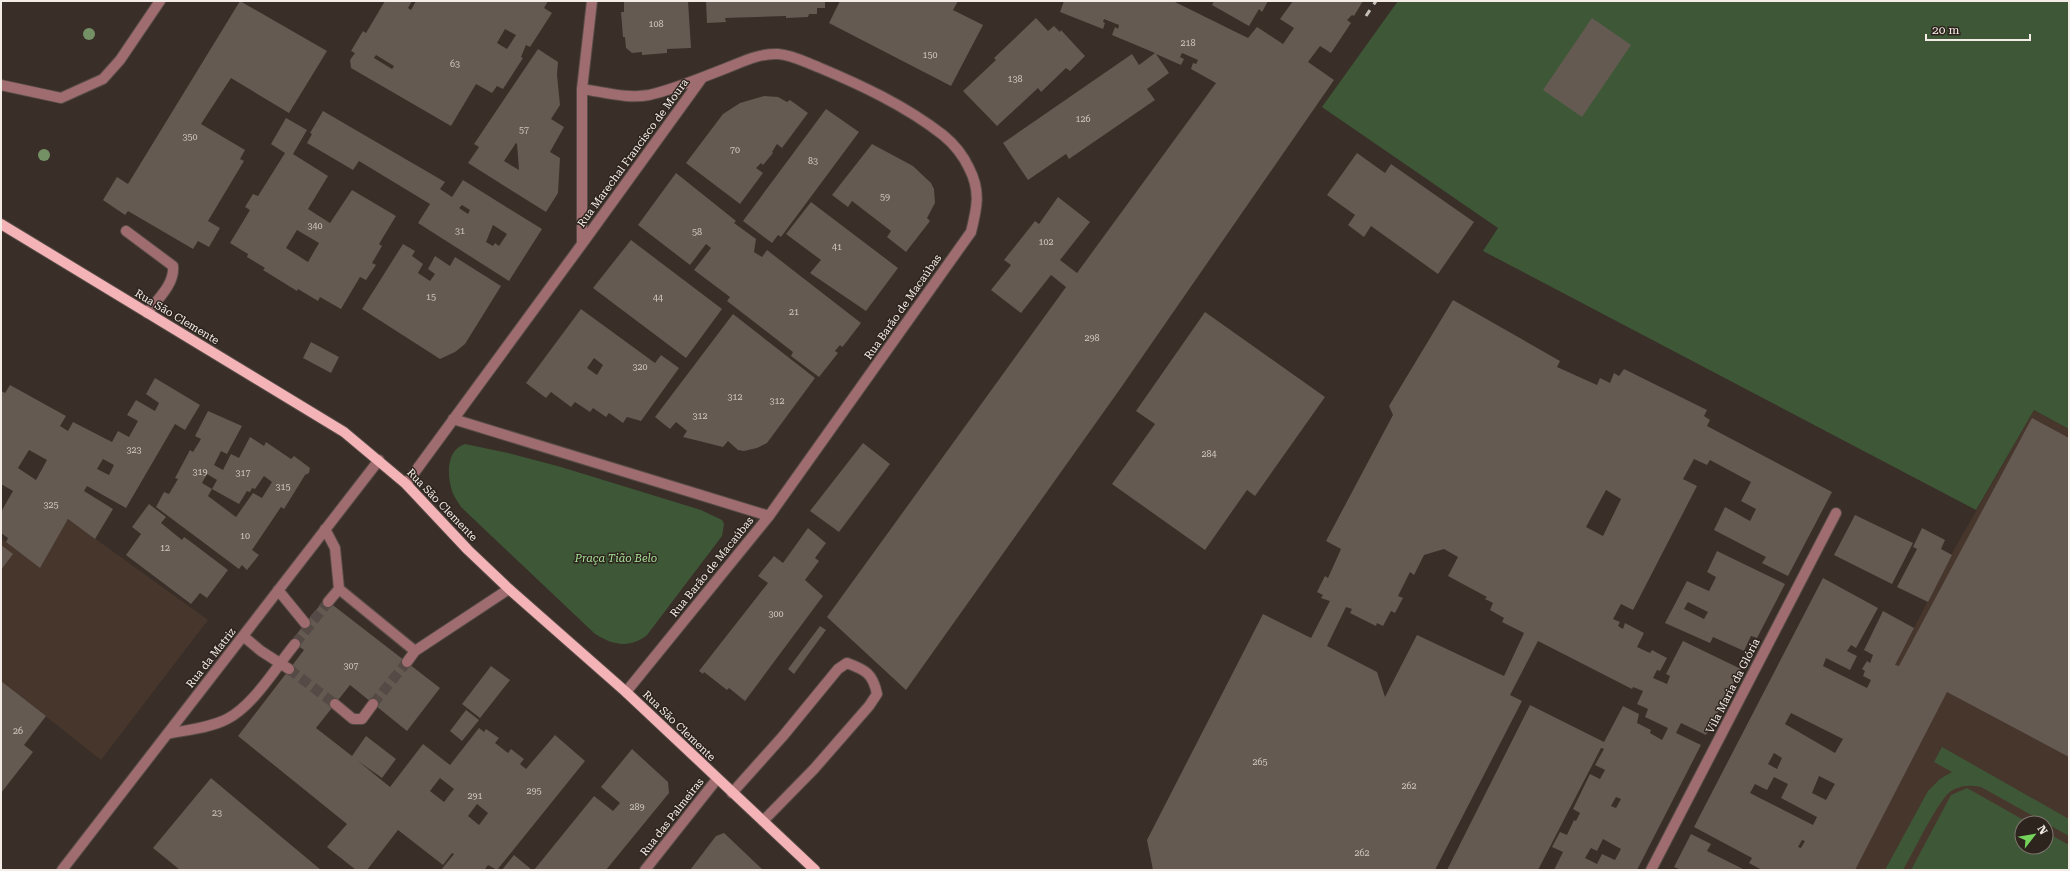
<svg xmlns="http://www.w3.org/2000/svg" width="2070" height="871" font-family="'Roboto Serif',serif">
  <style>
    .built { fill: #47362c; fill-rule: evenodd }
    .green { fill: #3e5837 }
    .building { fill: #645a52; fill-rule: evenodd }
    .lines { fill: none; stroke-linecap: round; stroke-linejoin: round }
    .minor-tunnel { stroke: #554a45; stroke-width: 10; stroke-dasharray: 10 5; stroke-linecap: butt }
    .minor-casing { stroke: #574c47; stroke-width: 12 }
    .major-casing { stroke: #574c47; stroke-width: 12 }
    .minor { stroke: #9f6c6f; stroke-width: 10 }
    .major { stroke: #f4b4b7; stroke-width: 10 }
    .rail { stroke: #c6beb9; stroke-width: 3; stroke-dasharray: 7 7; stroke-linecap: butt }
    .tree { fill: #749065 }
    .labels { text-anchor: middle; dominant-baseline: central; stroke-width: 3; stroke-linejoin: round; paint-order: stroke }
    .number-label { font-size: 9px; fill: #cfc8c2 }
    .street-label { font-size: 11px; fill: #f3ece7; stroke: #2e241e }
    .park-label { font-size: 11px; font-style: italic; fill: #a5e197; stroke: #2e241e }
  </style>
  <rect width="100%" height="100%" fill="#392e28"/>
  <path class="built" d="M 2034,410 L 2069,429 L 2069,870 L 1790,870 L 1956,546 ZM 2022,823 L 2046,823 L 2046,847 L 2022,847 Z
    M 68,519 L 208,620 L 101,760 L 1,681 L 1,538 L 40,568 Z"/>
  <path class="green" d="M 1398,1 L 2069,1 L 2069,429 L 2034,410 L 1976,510 L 1483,251 L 1498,228 L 1322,107 Z
    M 465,444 L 508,453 L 561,467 L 701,510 L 722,520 L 724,524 L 722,536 L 647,635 C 630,649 611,645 594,633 L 461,507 C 458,502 454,497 452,491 C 447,475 446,450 465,444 Z
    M 1942,747 L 2069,819 L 2069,836 L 1981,787 C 1970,785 1961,785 1951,791 C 1938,800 1913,853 1903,870 L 1885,870 L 1928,791 L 1940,779 L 1952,772 L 1934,762 Z
    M 1967,788 L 2029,823 L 2022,823 L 2022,847 L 2046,847 L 2046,832 L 2069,845 L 2069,870 L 1911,870 L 1951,795 Z"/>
  <path class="building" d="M 240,1 L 327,51 L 289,113 L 231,78 L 201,124 L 245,150 L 240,159 L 244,161 L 208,221 L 220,228 L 209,247 L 198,241 L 193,249 L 128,211 L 125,215 L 103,200 L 117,177 L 128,184 Z
    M 385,1 L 412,1 L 408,8 L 411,10 L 416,1 L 548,1 L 544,8 L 552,13 L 530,47 L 526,45 L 521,57 L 523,58 L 503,89 L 497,86 L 492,93 L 476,84 L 451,126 L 351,68 L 350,60 L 355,53 L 351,51 L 363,31 L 366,33 ZM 505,29 L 516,35 L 507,49 L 497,43 ZM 376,55 L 394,66 L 392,69 L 374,58 Z
    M 624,1 L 688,1 L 691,48 L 667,49 L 667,53 L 642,55 L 642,52 L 632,53 L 626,48 L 625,37 L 623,37 L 621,12 L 624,12 Z
    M 706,1 L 825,1 L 825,8 L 817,8 L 817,14 L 809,14 L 808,17 L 786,18 L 786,16 L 725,18 L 726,22 L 707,23 Z
    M 840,1 L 958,1 L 953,10 L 983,25 L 951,86 L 829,23 Z
    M 1064,1 L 1173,1 L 1248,38 L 1257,27 L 1283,44 L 1294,28 L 1280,19 L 1293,1 L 1363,1 L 1354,16 L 1352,15 L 1347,20 L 1351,23 L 1331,53 L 1320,46 L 1308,62 L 1334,80 L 1120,389 L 906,690 L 827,617 L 1066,287 L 1051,275 L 1021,313 L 991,290 L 1011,265 L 1004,260 L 1035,221 L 1039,224 L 1058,197 L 1090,222 L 1060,260 L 1077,273 L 1216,83 L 1191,69 L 1193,63 L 1196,64 L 1198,60 L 1182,53 L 1180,57 L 1184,59 L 1181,65 L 1156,54 L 1169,73 L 1147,89 L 1155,100 L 1069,159 L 1066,154 L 1028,180 L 1003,143 L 1132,54 L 1139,65 L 1155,53 L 1112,35 L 1115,27 L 1118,29 L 1119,25 L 1104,19 L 1103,22 L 1105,23 L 1103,29 L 1060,12 Z
    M 1214,1 L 1268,1 L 1262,12 L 1259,9 L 1249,26 L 1212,5 Z
    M 1036,18 L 1048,31 L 1054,26 L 1060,32 L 1061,30 L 1085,56 L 1070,71 L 1066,68 L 1041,92 L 1038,88 L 997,126 L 963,91 L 996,60 L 994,58 Z
    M 1592,18 L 1631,45 L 1582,117 L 1543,90 Z
    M 538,49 L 558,62 L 557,75 L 560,105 L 551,119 L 564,127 L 550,152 L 560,158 L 558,193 L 546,212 L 468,163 L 479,147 L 474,144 ZM 516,143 L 517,144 L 519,170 L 504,161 Z
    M 764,96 L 778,97 L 787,102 L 790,100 L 808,113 L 782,148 L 777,144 L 772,152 L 773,153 L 763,165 L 761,163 L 756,168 L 763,173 L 740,204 L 686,163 L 723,114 L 740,103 Z
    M 826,109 L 859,132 L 781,237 L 778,235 L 772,243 L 743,221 Z
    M 323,111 L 445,182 L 440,189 L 452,197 L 463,180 L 542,229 L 509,281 L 418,223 L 430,204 L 359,161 L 353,170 L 307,143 L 312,134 L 310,133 ZM 462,205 L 470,210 L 468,214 L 459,208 ZM 493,225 L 507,234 L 499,246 L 495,243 L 493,246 L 486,242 Z
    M 286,118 L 307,130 L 293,154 L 328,176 L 308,209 L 330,223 L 352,190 L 396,216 L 379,244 L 382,246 L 372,263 L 376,265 L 366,280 L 360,277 L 341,309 L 320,297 L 318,301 L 298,289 L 297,291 L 263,270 L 265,268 L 247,257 L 248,254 L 230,243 L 250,210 L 245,207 L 253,194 L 258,196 L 285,153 L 271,144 ZM 297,230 L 319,243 L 308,262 L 286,248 Z
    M 872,144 L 913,166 L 931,183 L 934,189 L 935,203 L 927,218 L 930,221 L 906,252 L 887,237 L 891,231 L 852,201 L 848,207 L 832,195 Z
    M 1357,153 L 1385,173 L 1391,164 L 1474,222 L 1438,274 L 1371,226 L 1364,237 L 1348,225 L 1355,215 L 1327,195 Z
    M 676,173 L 736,221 L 734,223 L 756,239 L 754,252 L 762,257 L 767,250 L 861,323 L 844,345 L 842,347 L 840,345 L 835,351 L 838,353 L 819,377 L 791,356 L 793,352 L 727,301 L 730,297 L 694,270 L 711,248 L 706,244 L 690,265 L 638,225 Z
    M 811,202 L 898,268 L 866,311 L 810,273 L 821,260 L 786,234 Z
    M 631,240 L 722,309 L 686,358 L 593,288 Z
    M 403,244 L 415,251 L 412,256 L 423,264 L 418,273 L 430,281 L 435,274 L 428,269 L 435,256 L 450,266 L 455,257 L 501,286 L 465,344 L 455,352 L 440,359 L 362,309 Z
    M 1453,300 L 1560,361 L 1557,367 L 1597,385 L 1600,378 L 1610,383 L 1614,373 L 1619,376 L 1624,369 L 1707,410 L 1704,416 L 1710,420 L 1707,426 L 1832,492 L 1788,576 L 1762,563 L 1766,557 L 1714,530 L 1725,507 L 1750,521 L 1756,509 L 1741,501 L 1751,482 L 1710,460 L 1707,465 L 1694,459 L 1683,479 L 1697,486 L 1633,610 L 1621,604 L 1613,619 L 1620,622 L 1618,626 L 1623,629 L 1625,623 L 1644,633 L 1637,647 L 1650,653 L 1652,650 L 1667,658 L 1660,671 L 1657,670 L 1653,678 L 1667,684 L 1670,676 L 1666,674 L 1683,641 L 1741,669 L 1706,735 L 1681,723 L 1676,733 L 1701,745 L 1637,870 L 1554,870 L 1563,852 L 1552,847 L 1560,832 L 1567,835 L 1574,820 L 1576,821 L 1580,813 L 1573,809 L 1590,774 L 1600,779 L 1605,770 L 1595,765 L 1604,749 L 1601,748 L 1538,870 L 1447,870 L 1530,705 L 1604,742 L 1623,706 L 1639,714 L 1637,723 L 1651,730 L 1650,733 L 1662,740 L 1668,728 L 1645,717 L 1648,709 L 1637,704 L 1643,691 L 1633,687 L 1632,689 L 1538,641 L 1510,695 L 1522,701 L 1435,870 L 1153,870 L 1147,840 L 1263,614 L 1311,638 L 1330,601 L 1321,598 L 1323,595 L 1317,592 L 1325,576 L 1328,578 L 1341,549 L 1326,541 L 1393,415 L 1389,406 ZM 1606,490 L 1621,499 L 1603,536 L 1586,527 ZM 1444,549 L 1458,557 L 1448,576 L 1487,597 L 1485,599 L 1493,603 L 1490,610 L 1504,618 L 1502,622 L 1524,633 L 1504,676 L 1417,635 L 1385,697 L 1377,672 L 1327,646 L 1346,607 L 1352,609 L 1350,613 L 1376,626 L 1377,623 L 1383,626 L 1391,611 L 1395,613 L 1403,598 L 1398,596 L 1410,572 L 1414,575 L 1424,555 ZM 1616,797 L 1621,799 L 1616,808 L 1611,806 ZM 1603,839 L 1621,849 L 1615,860 L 1602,854 L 1597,864 L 1585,858 L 1591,848 L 1597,851 Z
    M 581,309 L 655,363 L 661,355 L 679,368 L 641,421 L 627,417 L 623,423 L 609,413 L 606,417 L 593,408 L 590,412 L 575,402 L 571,407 L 551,392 L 546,398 L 526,383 ZM 594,358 L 603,365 L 597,375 L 587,368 Z
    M 1205,312 L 1325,397 L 1255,496 L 1247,490 L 1205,550 L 1112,484 L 1155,424 L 1136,411 Z
    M 733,314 L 815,378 L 767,443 L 757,448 L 744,451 L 738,450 L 728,441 L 723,447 L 683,437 L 687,431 L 676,422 L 670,429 L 655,417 Z
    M 311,342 L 339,357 L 331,373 L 303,358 Z
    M 155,378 L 200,405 L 185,430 L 175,424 L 126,508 L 87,486 L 84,491 L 113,509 L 95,539 L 68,519 L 40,568 L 6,542 L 8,538 L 1,533 L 1,512 L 13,491 L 1,484 L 1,391 L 5,393 L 10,385 L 66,416 L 60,426 L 68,431 L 73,422 L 112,442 L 118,431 L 129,437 L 138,421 L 127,415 L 136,400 L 155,411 L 159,403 L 146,394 ZM 29,450 L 47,460 L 36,480 L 18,468 ZM 103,459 L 114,465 L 109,475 L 97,469 Z
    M 208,411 L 242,426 L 227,454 L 221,451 L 214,465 L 223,470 L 231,454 L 239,458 L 250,437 L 264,446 L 266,442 L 291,459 L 294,456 L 310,468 L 309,473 L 305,475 L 284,509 L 281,507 L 252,550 L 259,555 L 247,570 L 242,565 L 239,569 L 156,507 L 164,492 L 169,494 L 178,479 L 175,478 L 190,450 L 193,452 L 201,439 L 195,436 ZM 207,474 L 217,480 L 212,489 L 202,483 ZM 264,476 L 272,482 L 262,498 L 253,493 L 236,517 L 208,496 L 212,489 L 239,504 L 247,491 L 250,492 L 252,488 L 255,489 Z
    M 2032,418 L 2069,438 L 2069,757 L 1947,692 L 1855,870 L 1762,870 L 1749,863 L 1752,858 L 1694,827 L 1823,578 L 1878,608 L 1856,648 L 1851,645 L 1847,651 L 1857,656 L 1850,670 L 1826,658 L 1823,666 L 1867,688 L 1871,680 L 1863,676 L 1865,671 L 1862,669 L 1867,661 L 1870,663 L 1873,655 L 1864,650 L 1883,611 L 1914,628 L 1895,665 L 1899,666 ZM 1791,713 L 1843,739 L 1835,753 L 1785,724 ZM 1774,753 L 1782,758 L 1777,769 L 1768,764 ZM 1819,776 L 1835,784 L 1826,800 L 1812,793 ZM 1774,777 L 1788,784 L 1781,798 L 1817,817 L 1813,825 L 1750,793 L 1755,784 L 1767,790 ZM 1802,840 L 1805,841 L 1801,848 L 1798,847 Z
    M 863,443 L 890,464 L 839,532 L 810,511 Z
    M 149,504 L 166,517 L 161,523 L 182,540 L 184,537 L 191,542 L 228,570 L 207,598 L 200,593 L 191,604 L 126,555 L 141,534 L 132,527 Z
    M 1855,515 L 1913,543 L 1892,584 L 1834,555 Z
    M 808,528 L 826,543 L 815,558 L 819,561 L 805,580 L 823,596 L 745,701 L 729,688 L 727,690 L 704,672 L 703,674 L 699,671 L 768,583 L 758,576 L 774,556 L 783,563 Z
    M 1922,528 L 1945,540 L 1941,549 L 1952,555 L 1928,602 L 1897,587 L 1917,549 L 1913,547 Z
    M 1,545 L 13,554 L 1,570 Z
    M 1717,551 L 1785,584 L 1757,638 L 1751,636 L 1744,651 L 1713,637 L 1710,643 L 1665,623 L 1687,581 L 1709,591 L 1716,577 L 1707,572 ZM 1688,602 L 1708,612 L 1704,619 L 1684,609 Z
    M 325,599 L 440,688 L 407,731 L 350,685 L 316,728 L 352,756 L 366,736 L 396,759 L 382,778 L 358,761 L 390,787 L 423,744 L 450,765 L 479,728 L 484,732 L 486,729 L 499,738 L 495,743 L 508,753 L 511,749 L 524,759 L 520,764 L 526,769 L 555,735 L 585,761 L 497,870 L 488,865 L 485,869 L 487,870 L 441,870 L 454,854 L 452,853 L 443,865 L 398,830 L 367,870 L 356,870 L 327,847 L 347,824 L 238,736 L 304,650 L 291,641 ZM 440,778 L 454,789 L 444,802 L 430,791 ZM 477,804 L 488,813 L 479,825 L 468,816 Z
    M 820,626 L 826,630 L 794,674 L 788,669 Z
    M 491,666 L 510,680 L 480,718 L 462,704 Z
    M 1,681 L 46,716 L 24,745 L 33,752 L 1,793 Z
    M 466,710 L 479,720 L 462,741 L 450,731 Z
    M 632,749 L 668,782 L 669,793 L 606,870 L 534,870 L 594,796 L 613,811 L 620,803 L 601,787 Z
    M 211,778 L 321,870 L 180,870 L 153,848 Z
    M 724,833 L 763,870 L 690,870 L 716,836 Z
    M 1691,834 L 1711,844 L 1707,851 L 1745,870 L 1681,870 L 1674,867 Z
    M 514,855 L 532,870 L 502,870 Z"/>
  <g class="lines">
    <path class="minor-tunnel" d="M 295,644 L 328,602
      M 289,669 L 335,704
      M 373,704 L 407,662"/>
    <g class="minor-casing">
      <path id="minor" d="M 1,85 L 61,98 L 103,79 L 120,60 L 160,1
        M 582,89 C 604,92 627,99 649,95 C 676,89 703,77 729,67 C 744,61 761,53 778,54 C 792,55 805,62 818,67 C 861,85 906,106 943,135 C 954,144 963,155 969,168 C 981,191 977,208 971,232 L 769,516 L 626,692
        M 126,231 L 173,266 C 175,284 157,300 147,313
        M 582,244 L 702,78
        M 453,419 L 769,516
        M 406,484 L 582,244 L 582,89 L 592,1
        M 325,529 L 335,548 L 339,589 L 415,651 L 509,589
        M 278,590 L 305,623
        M 328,602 L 339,589
        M 243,636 L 261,651 L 289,669
        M 407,662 L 415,651
        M 335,704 L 353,719 L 362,719 L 373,704
        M 167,734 C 186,730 210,728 227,719 C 254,705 276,667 295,644
        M 732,793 L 783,736 L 838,669 L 847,663 C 866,670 873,674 877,694 L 869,706 L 814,769 L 763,821
        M 62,870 L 379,460
        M 645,870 L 717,779
        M 1651,870 L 1836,513"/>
    </g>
    <g class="major-casing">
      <path id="major" d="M 1,224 L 344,432 L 406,484 L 468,550 L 509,589 L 626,692 L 815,870"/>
    </g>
    <use href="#minor" class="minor"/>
    <use href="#major" class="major"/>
    <path class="rail" d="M 1366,16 L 1376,1"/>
  </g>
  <g class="tree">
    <circle cx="89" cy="34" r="6"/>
    <circle cx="44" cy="155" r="6"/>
  </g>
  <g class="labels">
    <g class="number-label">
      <text x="656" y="24">108</text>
      <text x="1188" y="43">218</text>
      <text x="930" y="55">150</text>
      <text x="455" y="64">63</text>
      <text x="1015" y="79">138</text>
      <text x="1083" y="119">126</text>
      <text x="524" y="130">57</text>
      <text x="190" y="137">350</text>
      <text x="735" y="150">70</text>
      <text x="813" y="161">83</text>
      <text x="885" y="197">59</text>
      <text x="315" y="226">340</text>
      <text x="460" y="231">31</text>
      <text x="697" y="232">58</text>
      <text x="1046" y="242">102</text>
      <text x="837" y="247">41</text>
      <text x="431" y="297">15</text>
      <text x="658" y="298">44</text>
      <text x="794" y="312">21</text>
      <text x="1092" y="338">298</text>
      <text x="640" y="367">320</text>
      <text x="735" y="397">312</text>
      <text x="777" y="401">312</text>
      <text x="700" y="416">312</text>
      <text x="134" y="450">323</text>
      <text x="1209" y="454">284</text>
      <text x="200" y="472">319</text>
      <text x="243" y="473">317</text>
      <text x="283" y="487">315</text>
      <text x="51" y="505">325</text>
      <text x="245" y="536">10</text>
      <text x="165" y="548">12</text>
      <text x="776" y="614">300</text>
      <text x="351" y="666">307</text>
      <text x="18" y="731">26</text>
      <text x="1260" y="762">265</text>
      <text x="1409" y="786">262</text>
      <text x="534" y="791">295</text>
      <text x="475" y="796">291</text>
      <text x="637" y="807">289</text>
      <text x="217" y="813">23</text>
      <text x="1362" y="853">262</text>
    </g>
    <g class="street-label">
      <text transform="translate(633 153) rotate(-54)">Rua Marechal Francisco de Moura</text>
      <text transform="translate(903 307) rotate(-55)">Rua Barão de Macaúbas</text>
      <text transform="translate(177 317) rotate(31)">Rua São Clemente</text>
      <text transform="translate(442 505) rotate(46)">Rua São Clemente</text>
      <text transform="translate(712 567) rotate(-51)">Rua Barão de Macaúbas</text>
      <text transform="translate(211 658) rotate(-52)">Rua da Matriz</text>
      <text transform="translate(1733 686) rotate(-63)">Vila Maria da Glória</text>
      <text transform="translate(679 726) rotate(44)">Rua São Clemente</text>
      <text transform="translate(672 817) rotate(-52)">Rua das Palmeiras</text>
    </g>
    <g class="park-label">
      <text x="616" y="558">Praça Tião Belo</text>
    </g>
  </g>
  <rect width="2070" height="871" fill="none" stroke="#f3ece7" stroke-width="4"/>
  <g transform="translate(2034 835) rotate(59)"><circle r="19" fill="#2e241e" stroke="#7d746e"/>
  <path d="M0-3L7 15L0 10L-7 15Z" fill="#75d25b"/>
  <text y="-6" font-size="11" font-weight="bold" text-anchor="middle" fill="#f3ece7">N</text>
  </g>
  <path d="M1926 34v6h104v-6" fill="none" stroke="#f3ece7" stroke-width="2"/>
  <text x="1932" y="34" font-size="12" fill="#f3ece7" stroke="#2e241e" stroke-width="3" paint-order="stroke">20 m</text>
</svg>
